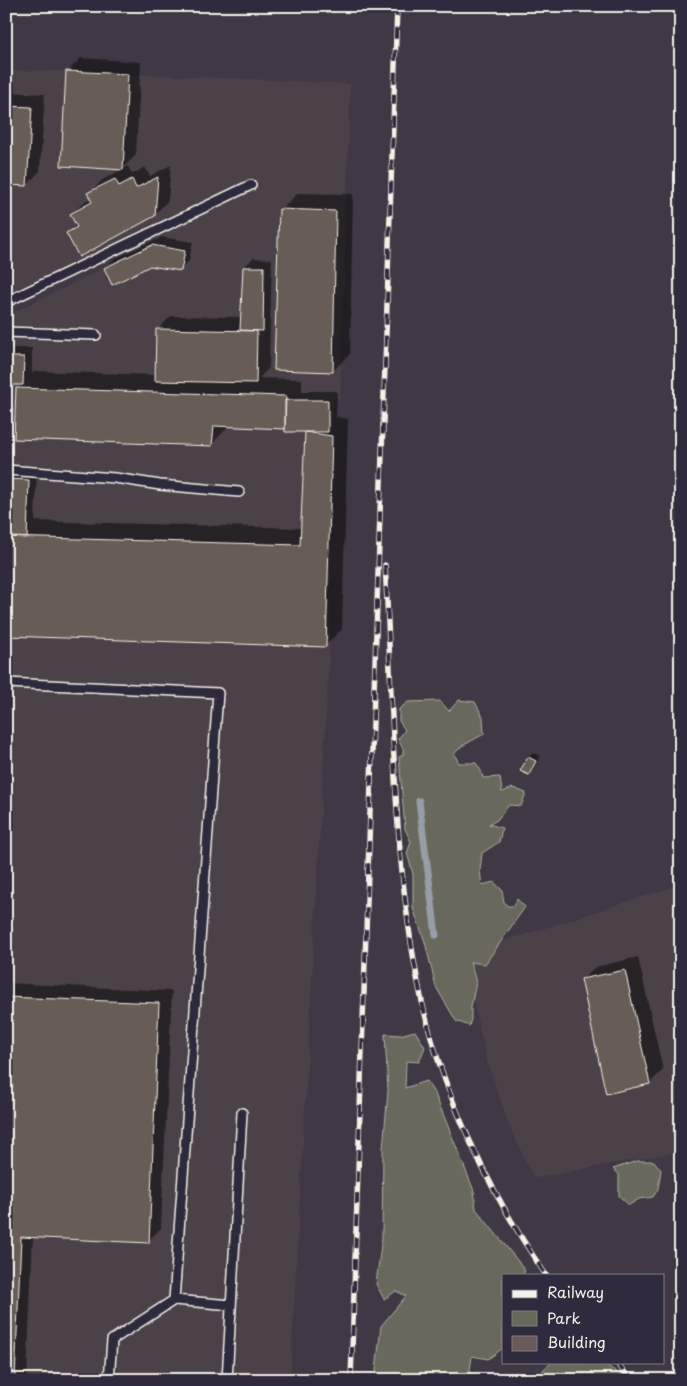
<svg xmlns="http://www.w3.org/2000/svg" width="687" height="1386" font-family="'Playpen Sans',sans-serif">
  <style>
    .built { fill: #4c434a }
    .green { fill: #67695b; stroke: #aeada2 }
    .shadow { fill: #0007 }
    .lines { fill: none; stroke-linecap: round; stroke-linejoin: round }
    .stream { stroke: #989ea8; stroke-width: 7 }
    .building { fill: #685b57; stroke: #f4f1e8 }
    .service-casing { stroke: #f4f1e8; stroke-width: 12 }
    .service { stroke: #2f2a3d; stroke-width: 9 }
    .rail-casing { stroke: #f4f1e8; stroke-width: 5.5 }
    .rail { stroke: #2f2a3d; stroke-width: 4; stroke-dasharray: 11; stroke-linecap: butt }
  </style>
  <rect width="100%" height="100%" fill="#403945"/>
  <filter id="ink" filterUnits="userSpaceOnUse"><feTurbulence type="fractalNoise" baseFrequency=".02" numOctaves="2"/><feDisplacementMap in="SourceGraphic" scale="10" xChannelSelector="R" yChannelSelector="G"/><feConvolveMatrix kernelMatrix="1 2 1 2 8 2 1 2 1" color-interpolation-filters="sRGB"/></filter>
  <g filter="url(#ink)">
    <path class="built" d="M 6,71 L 66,71 L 350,84 L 340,398 L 333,398 L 329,660 L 290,1380 L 6,1380 L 6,316 L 152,245 L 153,223 L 51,275 L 20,287 L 6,294 Z
      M 680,885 L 681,1151 L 534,1178 L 509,1125 L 487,1060 L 463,956 L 482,948 Z"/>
    <path class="green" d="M 459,700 L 475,702 L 483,717 L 484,734 L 462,746 L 454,754 L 459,763 L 476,763 L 481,771 L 483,778 L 500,777 L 502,792 L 513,788 L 526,793 L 521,806 L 509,805 L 497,820 L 489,824 L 502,828 L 499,842 L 482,853 L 480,871 L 482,885 L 494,882 L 502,890 L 504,902 L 507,906 L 514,906 L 517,899 L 525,907 L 485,964 L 470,962 L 476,982 L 471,1007 L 471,1019 L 469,1026 L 456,1021 L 436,987 L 425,942 L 413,908 L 413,874 L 407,853 L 411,842 L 405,829 L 399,757 L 403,755 L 403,749 L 398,739 L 405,730 L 399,721 L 399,709 L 408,702 L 440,701 L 449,711 Z
      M 415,1031 L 425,1047 L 419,1062 L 406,1061 L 405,1088 L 426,1081 L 435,1094 L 474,1191 L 476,1209 L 525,1270 L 523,1275 L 503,1275 L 503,1348 L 488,1359 L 472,1356 L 470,1370 L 473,1380 L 379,1380 L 376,1370 L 381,1326 L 406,1296 L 396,1291 L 384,1299 L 376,1284 L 382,1237 L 383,1148 L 388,1091 L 385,1034 L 400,1035 Z
      M 637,1161 L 654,1161 L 661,1170 L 658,1189 L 653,1197 L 639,1199 L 629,1205 L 619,1196 L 619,1174 L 613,1169 Z
      M 552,1362 L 602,1362 L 619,1374 L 624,1380 L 565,1380 L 566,1374 L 558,1372 L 550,1380 L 542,1379 L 543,1370 Z"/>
    <path class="shadow" d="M 81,58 L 141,62 L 136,155 L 123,168 L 68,71 Z
      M 6,92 L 45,94 L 40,171 L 27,185 L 6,183 Z
      M 171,165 L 168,201 L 154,215 L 67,233 L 77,224 L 72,214 L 85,201 L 91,198 L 89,194 L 102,180 L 128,166 L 132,174 L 145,167 L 150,176 Z
      M 298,193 L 353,194 L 350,354 L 333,371 L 281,210 Z
      M 162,237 L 193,242 L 189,261 L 180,270 L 150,265 L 106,268 L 114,259 Z
      M 253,258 L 272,259 L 269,368 L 259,378 L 302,379 L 302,391 L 337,391 L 336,417 L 348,419 L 342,629 L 325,646 L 6,635 L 6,479 L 14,471 L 37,472 L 35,521 L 302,528 L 306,431 L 286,426 L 229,426 L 212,444 L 18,388 L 23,384 L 6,383 L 6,348 L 32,348 L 32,374 L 35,371 L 157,375 L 158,329 L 171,316 L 242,317 L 244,267 Z
      M 533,753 L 540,756 L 533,770 L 529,774 L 522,770 L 529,757 Z
      M 638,957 L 663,1070 L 650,1083 L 582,980 L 595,967 Z
      M 6,983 L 172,991 L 161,1228 L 148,1241 L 33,1236 L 27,1380 L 6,1380 Z
      M 681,1184 L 681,1198 L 678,1186 Z"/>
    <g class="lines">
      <path class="stream" d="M 419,801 L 436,935"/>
    </g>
    <path class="building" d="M 66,71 L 128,74 L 123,170 L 61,166 Z
      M 6,106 L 32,107 L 27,186 L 6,185 Z
      M 158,177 L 155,216 L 79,257 L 66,233 L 77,227 L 70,214 L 92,202 L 87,193 L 115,179 L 119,186 L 132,179 L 136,188 Z
      M 279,209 L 336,211 L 333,372 L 274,370 Z
      M 152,245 L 185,251 L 181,271 L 150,266 L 112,285 L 104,268 Z
      M 243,267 L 264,267 L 263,331 L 240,330 Z
      M 156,329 L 257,331 L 256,383 L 155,381 Z
      M 6,357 L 24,357 L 23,385 L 6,385 Z
      M 16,388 L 286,396 L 285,429 L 214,426 L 212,446 L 14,439 Z
      M 285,400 L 328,400 L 328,432 L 285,432 Z
      M 305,432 L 332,436 L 326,647 L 6,636 L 6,537 L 300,545 Z
      M 6,479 L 29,480 L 27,538 L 6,537 Z
      M 528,757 L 536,761 L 529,775 L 520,771 Z
      M 625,970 L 650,1084 L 606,1094 L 581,979 Z
      M 6,997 L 159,1003 L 149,1243 L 21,1237 L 15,1380 L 6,1380 Z"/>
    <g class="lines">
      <g class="service-casing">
        <path id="service" d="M 6,302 L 251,185
          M 6,332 L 96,335
          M 6,470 L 115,478 L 160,485 L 239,492
          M 6,683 L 218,693 L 174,1300 L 112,1340 L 109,1380
          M 174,1300 L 231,1305
          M 227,1380 L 242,1113"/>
      </g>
      <use href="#service" class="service"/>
      <g class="rail-casing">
        <path id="rail" d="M 385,565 C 394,709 391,856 421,997 C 442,1094 490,1194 546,1275
          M 616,1362 L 631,1380
          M 351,1380 L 397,6"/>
      </g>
      <use href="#rail" class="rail"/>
    </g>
  </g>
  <rect width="687" height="1386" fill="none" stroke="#2f2a3d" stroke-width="25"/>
  <rect x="12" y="12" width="662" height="1361" fill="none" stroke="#f4f1e8" stroke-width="2" filter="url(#ink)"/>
  <rect x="502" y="1274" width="162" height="90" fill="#2f2a3d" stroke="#7e7a81"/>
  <rect x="512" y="1290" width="25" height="8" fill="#f4f1e8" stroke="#7e7a81"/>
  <text x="547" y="1298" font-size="15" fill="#f4f1e8">Railway</text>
  <rect x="512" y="1311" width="25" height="15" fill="#67695b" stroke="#7e7a81"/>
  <text x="547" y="1324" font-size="15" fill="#f4f1e8">Park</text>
  <rect x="512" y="1336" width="25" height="15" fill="#685b57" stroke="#7e7a81"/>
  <text x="547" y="1348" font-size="15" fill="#f4f1e8">Building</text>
</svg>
